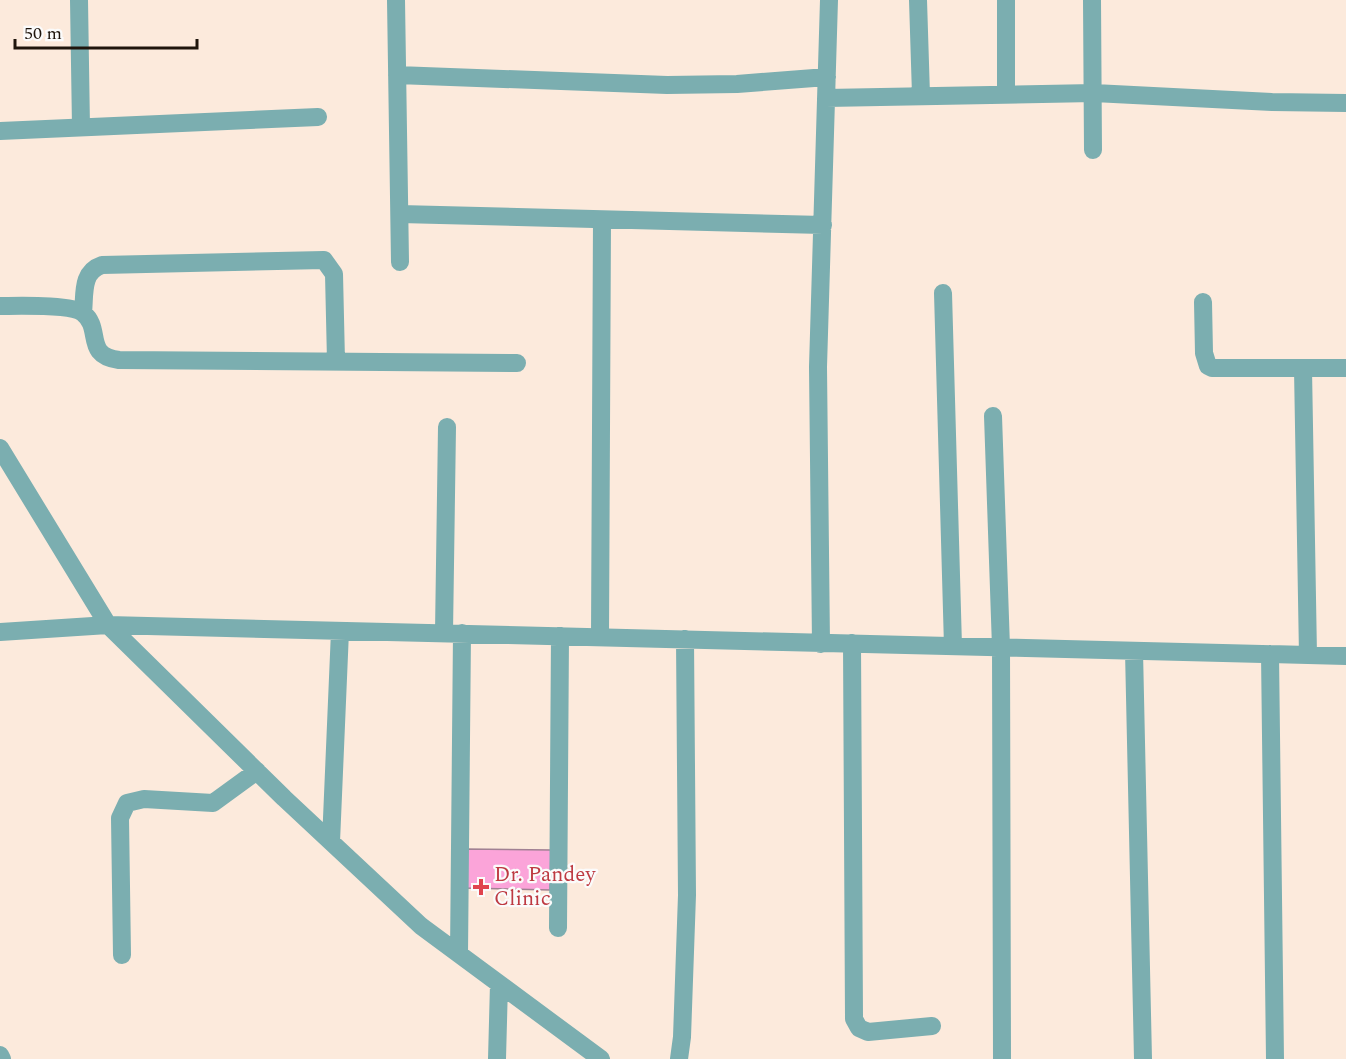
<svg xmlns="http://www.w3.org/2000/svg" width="1346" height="1059" font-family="Spectral,serif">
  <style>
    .building { fill: #fba4d9; stroke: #a18193; stroke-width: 1.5 }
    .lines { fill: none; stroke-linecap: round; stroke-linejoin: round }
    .minor { stroke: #7baeb0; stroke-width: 18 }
    .health-dot { fill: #e0444e; stroke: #fbfbfb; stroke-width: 2 }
    .labels { text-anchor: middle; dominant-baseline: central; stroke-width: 4.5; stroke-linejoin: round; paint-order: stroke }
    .health-label { font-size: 21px; fill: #be3a42; stroke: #fbfbfb; text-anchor: start }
  </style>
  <rect width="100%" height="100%" fill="#fceadc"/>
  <path class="building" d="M 465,849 L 551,850 L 550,890 L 464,888 Z"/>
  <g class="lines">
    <path class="minor" d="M 79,0 L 81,127
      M 396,0 L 400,262
      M 918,0 L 921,95
      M 1006,0 L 1006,94
      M 1092,0 L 1093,150
      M 397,75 L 667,85 L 737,84 L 827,77
      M 826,98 L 1094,93 L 1272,102 L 1346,103
      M 0,131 L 318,117
      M 400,214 L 823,225
      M 943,293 L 953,646
      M 1203,302 L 1204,353 L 1208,366 L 1212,368 L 1346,368
      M 0,306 C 16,306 72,304 83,313 C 103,329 83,355 119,360 L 517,363
      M 83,313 C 85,294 81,272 102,265 L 324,260 L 334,274 L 336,361
      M 1303,369 L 1308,655
      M 993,416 L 1001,647 L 1002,1059
      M 0,448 L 108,625 L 284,798 L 421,926 L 601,1059
      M 0,632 L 108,625 L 1346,656
      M 444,633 L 447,427
      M 600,637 L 602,220
      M 852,643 L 854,1019 L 859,1028 L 868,1032 L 932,1026
      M 821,644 L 818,367 L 829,0
      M 1134,651 L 1143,1059
      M 1270,654 L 1275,1059
      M 331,842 L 340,631
      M 558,928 L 560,636
      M 459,954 L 462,633
      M 122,955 L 120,818 L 127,803 L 144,799 L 213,803 L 257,771
      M 0,1055 L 2,1059
      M 497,1059 L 499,984
      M 679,1059 L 682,1037 L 687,895 L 685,639"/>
  </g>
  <path class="health-dot" d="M478 878h6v6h6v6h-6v6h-6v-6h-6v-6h6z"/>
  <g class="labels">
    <g class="health-label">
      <text x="494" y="875">Dr. Pandey<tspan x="494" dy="24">Clinic</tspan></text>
    </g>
  </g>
  <path d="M15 39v9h182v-9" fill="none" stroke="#1f150c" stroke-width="3"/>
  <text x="24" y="39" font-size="18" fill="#1f150c" stroke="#fbfbfb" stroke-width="4.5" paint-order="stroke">50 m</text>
</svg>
